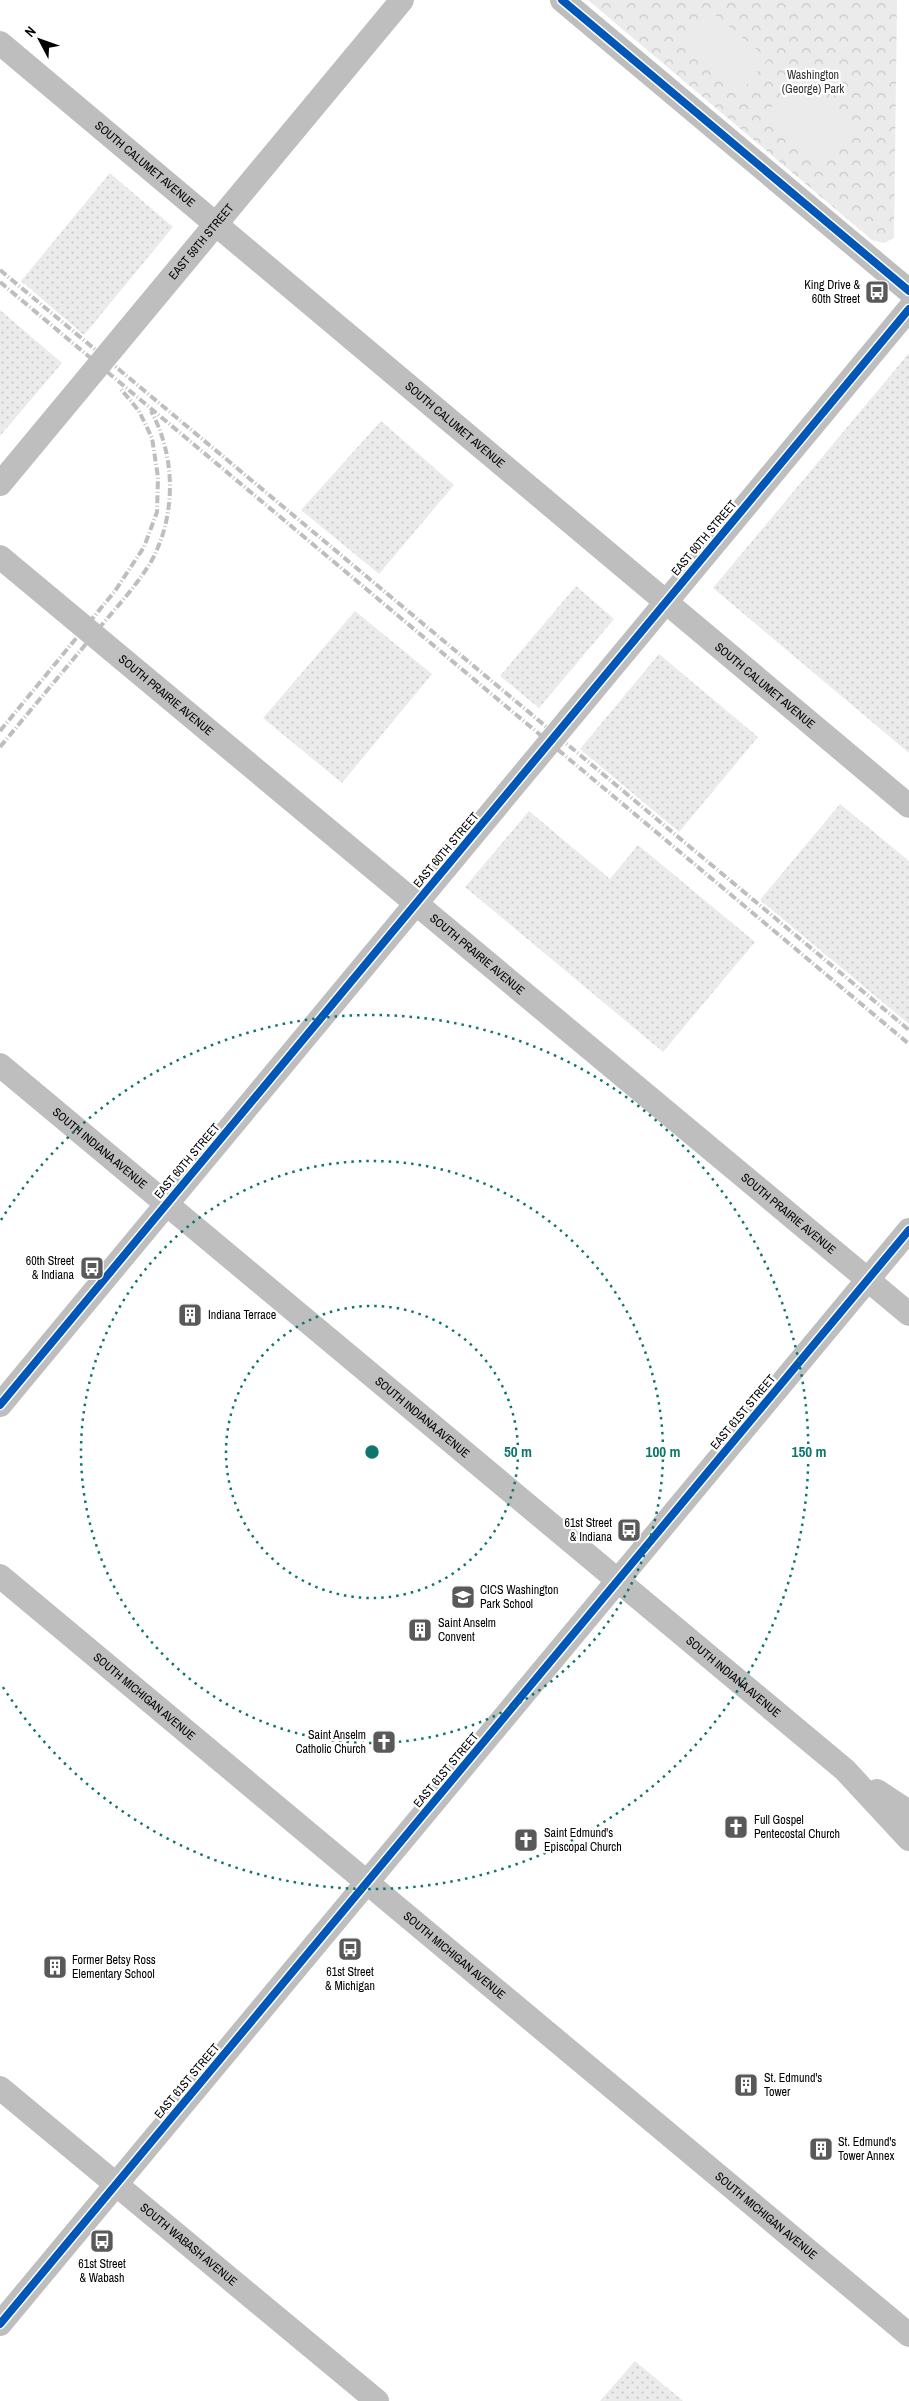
<svg xmlns="http://www.w3.org/2000/svg" width="909" height="2401" font-family="'Archivo Narrow',sans-serif">
  <style>
    .grass { fill: url(#grass-dots) }
    .park { fill: url(#park-crowns) }
    .pitch { fill: #ebebeb }
    .lines { fill: none; stroke-linecap: round; stroke-linejoin: round }
    .minor { stroke: #bebebe; stroke-width: 24 }
    .rail { stroke: #bebebe; stroke-width: 4; stroke-dasharray: 8 2.5 1 2.5; stroke-linecap: butt }
    .cycleway-casing { stroke: #fff; stroke-width: 11 }
    .cycleway { stroke: #0057b8; stroke-width: 8 }
    .ring { fill: none; stroke: #0f766e; stroke-width: 2.5; stroke-dasharray: 2.5 5 }
    .labels { text-anchor: middle; dominant-baseline: central; stroke-width: 4.5; stroke-linejoin: round; paint-order: stroke }
    .park-label { font-size: 12px; fill: #323232; stroke: #fff }
    .street-label { font-size: 12px; fill: #000; stroke: #fff }
    .poi-label { font-size: 12px; fill: #000; stroke: #fff; text-anchor: start }
    .centre { fill: #0f766e; stroke: #fff; stroke-width: 2.5 }
    .ring-label { font-size: 15px; text-anchor: middle; font-weight: bold; fill: #0f766e; stroke: #fff; stroke-width: 4.5; stroke-linejoin: round; paint-order: stroke }
  </style>
  <defs>
    <pattern id="grass-dots" width="8" height="8" patternUnits="userSpaceOnUse" patternTransform="scale(1.25)"><rect width="8" height="8" fill="#ebebeb"/><path d="M2 2h.1M6 6h.1" fill="none" stroke="#c8c8c8" stroke-width="1.8" stroke-linecap="round"/></pattern>
    <pattern id="park-crowns" width="20" height="18" patternUnits="userSpaceOnUse" patternTransform="scale(1.25)"><rect width="20" height="18" fill="#ebebeb"/><path d="M2 6a3 3 0 1 1 6 0M12 15a3 3 0 1 1 6 0" fill="none" stroke="#c8c8c8"/></pattern>
  </defs>
  <rect width="100%" height="100%" fill="#fff"/>
  <path class="grass" d="M 110,173 L 173,227 L 84,335 L 21,281 Z
    M 0,310 L 62,363 L 0,436 Z
    M 909,353 L 909,753 L 713,588 Z
    M 381,421 L 454,485 L 379,574 L 301,510 Z
    M 576,586 L 614,619 L 539,708 L 500,676 Z
    M 355,611 L 432,674 L 342,783 L 263,718 Z
    M 659,654 L 758,737 L 679,832 L 580,749 Z
    M 840,804 L 909,861 L 909,1024 L 760,900 Z
    M 529,811 L 610,879 L 638,845 L 755,942 L 663,1052 L 465,887 Z
    M 635,2361 L 683,2401 L 600,2401 Z"/>
  <path class="park" d="M 588,0 L 897,0 L 894,238 L 884,243 L 872,240 Z"/>
  <path class="pitch" d="M 712,12 L 768,59 L 739,94 L 683,46 Z
    M 794,80 L 851,128 L 822,163 L 765,115 Z"/>
  <g class="lines">
    <g class="minor">
      <path d="M 562,0 L 909,291"/>
      <path id="s1" d="M 0,43 C 304,296 605,553 909,806"/>
      <path id="s2" d="M 0,484 L 402,0"/>
      <path id="s3" d="M 0,557 L 909,1314"/>
      <path id="s4" d="M 0,1065 L 845,1770 L 909,1839"/>
      <path d="M 0,1405 L 909,309"/>
      <path id="s5" d="M 0,1576 L 909,2335"/>
      <path d="M 877,1791 L 909,1812"/>
      <path id="s6" d="M 0,2088 L 377,2401"/>
      <path d="M 0,2324 L 909,1230"/>
    </g>
    <path class="rail" d="M 0,270 L 909,1030
      M 0,282 L 909,1044
      M 0,731 L 115,591 L 144,547 L 157,512 L 158,477 L 152,438 L 139,411 L 120,388
      M 0,747 C 33,707 67,667 100,627 C 116,608 145,576 155,554 C 176,510 175,455 151,411"/>
    <g class="cycleway-casing">
      <path id="cycleway" d="M 562,0 L 909,291
        M 0,1405 L 909,309
        M 0,2324 L 909,1230"/>
    </g>
    <use href="#cycleway" class="cycleway"/>
  </g>
  <g class="ring">
    <circle cx="372" cy="1452" r="146"/>
    <circle cx="372" cy="1452" r="291"/>
    <path d="M1 1220A437 437 0 1 1 1 1684"/>
  </g>
  <defs>
    <g id="bus-square" transform="scale(1.25)"><rect x="-9" y="-9" width="18" height="18" rx="4" fill="#595959" stroke="#fff"/><path d="M-5-6H5V4H4V6H2V4H-2V6H-4V4H-5ZM-3.5-4V0h7V-4ZM-3.5 1.2v1.5H-2V1.2ZM2 1.2v1.5H3.5V1.2Z" fill="#fff"/></g>
    <g id="building-square" transform="scale(1.25)"><rect x="-9" y="-9" width="18" height="18" rx="4" fill="#595959" stroke="#fff"/><path d="M-4-6H4V6H1V3H-1V6H-4ZM-2.5-4.3h1.7v1.8h-1.7ZM.8-4.3h1.7v1.8H.8ZM-2.5-1h1.7V.8h-1.7ZM.8-1h1.7V.8H.8Z" fill="#fff"/></g>
    <g id="school-square" transform="scale(1.25)"><rect x="-9" y="-9" width="18" height="18" rx="4" fill="#595959" stroke="#fff"/><path d="M0-5L7-2L0 1L-7-2ZM-4 1L0 2.5L4 1V4Q0 6-4 4Z" fill="#fff"/></g>
    <g id="church-square" transform="scale(1.25)"><rect x="-9" y="-9" width="18" height="18" rx="4" fill="#595959" stroke="#fff"/><path d="M-1.2-6h2.4v3.5h3.3v2.4h-3.3V6h-2.4V-.1h-3.3v-2.4h3.3Z" fill="#fff"/></g>
  </defs>
  <g fill-rule="evenodd">
    <use href="#bus-square" x="877" y="292"/>
    <use href="#bus-square" x="92" y="1268"/>
    <use href="#building-square" x="190" y="1315"/>
    <use href="#bus-square" x="629" y="1530"/>
    <use href="#school-square" x="463" y="1597"/>
    <use href="#building-square" x="420" y="1630"/>
    <use href="#church-square" x="384" y="1742"/>
    <use href="#church-square" x="736" y="1827"/>
    <use href="#church-square" x="526" y="1840"/>
    <use href="#bus-square" x="350" y="1949"/>
    <use href="#building-square" x="55" y="1967"/>
    <use href="#building-square" x="746" y="2085"/>
    <use href="#building-square" x="821" y="2149"/>
    <use href="#bus-square" x="102" y="2241"/>
  </g>
  <g class="labels">
    <g class="park-label">
      <text x="813" y="75">Washington<tspan x="813" dy="14">(George) Park</tspan></text>
    </g>
    <g class="street-label">
      <text stroke="none"><textPath href="#s1" startOffset="189">SOUTH CALUMET AVENUE</textPath></text>
      <text stroke="none"><textPath href="#s2" startOffset="315">EAST 59TH STREET</textPath></text>
      <text stroke="none"><textPath href="#s1" startOffset="594">SOUTH CALUMET AVENUE</textPath></text>
      <text transform="translate(704 538) rotate(-50)">EAST 60TH STREET</text>
      <text stroke="none"><textPath href="#s1" startOffset="999">SOUTH CALUMET AVENUE</textPath></text>
      <text stroke="none"><textPath href="#s3" startOffset="216">SOUTH PRAIRIE AVENUE</textPath></text>
      <text transform="translate(446 850) rotate(-50)">EAST 60TH STREET</text>
      <text stroke="none"><textPath href="#s3" startOffset="621">SOUTH PRAIRIE AVENUE</textPath></text>
      <text stroke="none"><textPath href="#s4" startOffset="130">SOUTH INDIANA AVENUE</textPath></text>
      <text transform="translate(187 1161) rotate(-50)">EAST 60TH STREET</text>
      <text stroke="none"><textPath href="#s3" startOffset="1026">SOUTH PRAIRIE AVENUE</textPath></text>
      <text transform="translate(743 1412) rotate(-50)">EAST 61ST STREET</text>
      <text stroke="none"><textPath href="#s4" startOffset="550">SOUTH INDIANA AVENUE</textPath></text>
      <text stroke="none"><textPath href="#s4" startOffset="955">SOUTH INDIANA AVENUE</textPath></text>
      <text stroke="none"><textPath href="#s5" startOffset="188">SOUTH MICHIGAN AVENUE</textPath></text>
      <text transform="translate(446 1770) rotate(-50)">EAST 61ST STREET</text>
      <text stroke="none"><textPath href="#s5" startOffset="592">SOUTH MICHIGAN AVENUE</textPath></text>
      <text transform="translate(187 2081) rotate(-50)">EAST 61ST STREET</text>
      <text stroke="none"><textPath href="#s5" startOffset="998">SOUTH MICHIGAN AVENUE</textPath></text>
      <text stroke="none"><textPath href="#s6" startOffset="245">SOUTH WABASH AVENUE</textPath></text>
    </g>
    <g class="poi-label">
      <text x="860" y="285" text-anchor="end">King Drive &amp;<tspan x="860" dy="14">60th Street</tspan></text>
      <text x="74" y="1261" text-anchor="end">60th Street<tspan x="74" dy="14">&amp; Indiana</tspan></text>
      <text x="208" y="1315">Indiana Terrace</text>
      <text x="612" y="1523" text-anchor="end">61st Street<tspan x="612" dy="14">&amp; Indiana</tspan></text>
      <text x="480" y="1590">CICS Washington<tspan x="480" dy="14">Park School</tspan></text>
      <text x="438" y="1623">Saint Anselm<tspan x="438" dy="14">Convent</tspan></text>
      <text x="366" y="1735" text-anchor="end">Saint Anselm<tspan x="366" dy="14">Catholic Church</tspan></text>
      <text x="754" y="1820">Full Gospel<tspan x="754" dy="14">Pentecostal Church</tspan></text>
      <text x="544" y="1833">Saint Edmund's<tspan x="544" dy="14">Episcopal Church</tspan></text>
      <text x="72" y="1960">Former Betsy Ross<tspan x="72" dy="14">Elementary School</tspan></text>
      <text x="350" y="1972" text-anchor="middle">61st Street<tspan x="350" dy="14">&amp; Michigan</tspan></text>
      <text x="764" y="2078">St. Edmund's<tspan x="764" dy="14">Tower</tspan></text>
      <text x="838" y="2142">St. Edmund's<tspan x="838" dy="14">Tower Annex</tspan></text>
      <text x="102" y="2264" text-anchor="middle">61st Street<tspan x="102" dy="14">&amp; Wabash</tspan></text>
    </g>
  </g>
  <circle cx="372" cy="1452" r="8" class="centre"/>
  <g class="ring-label">
    <text x="518" y="1457">50 m</text>
    <text x="663" y="1457">100 m</text>
    <text x="809" y="1457">150 m</text>
  </g>
  <g transform="translate(40 40) rotate(311)" stroke="#ffffff" stroke-width="4" paint-order="stroke">
  <path d="M0-4L9 19L0 12L-9 19Z" fill="#000000"/>
  <text y="-8" font-size="14" font-weight="bold" text-anchor="middle" fill="#000000">N</text>
  </g>
</svg>
